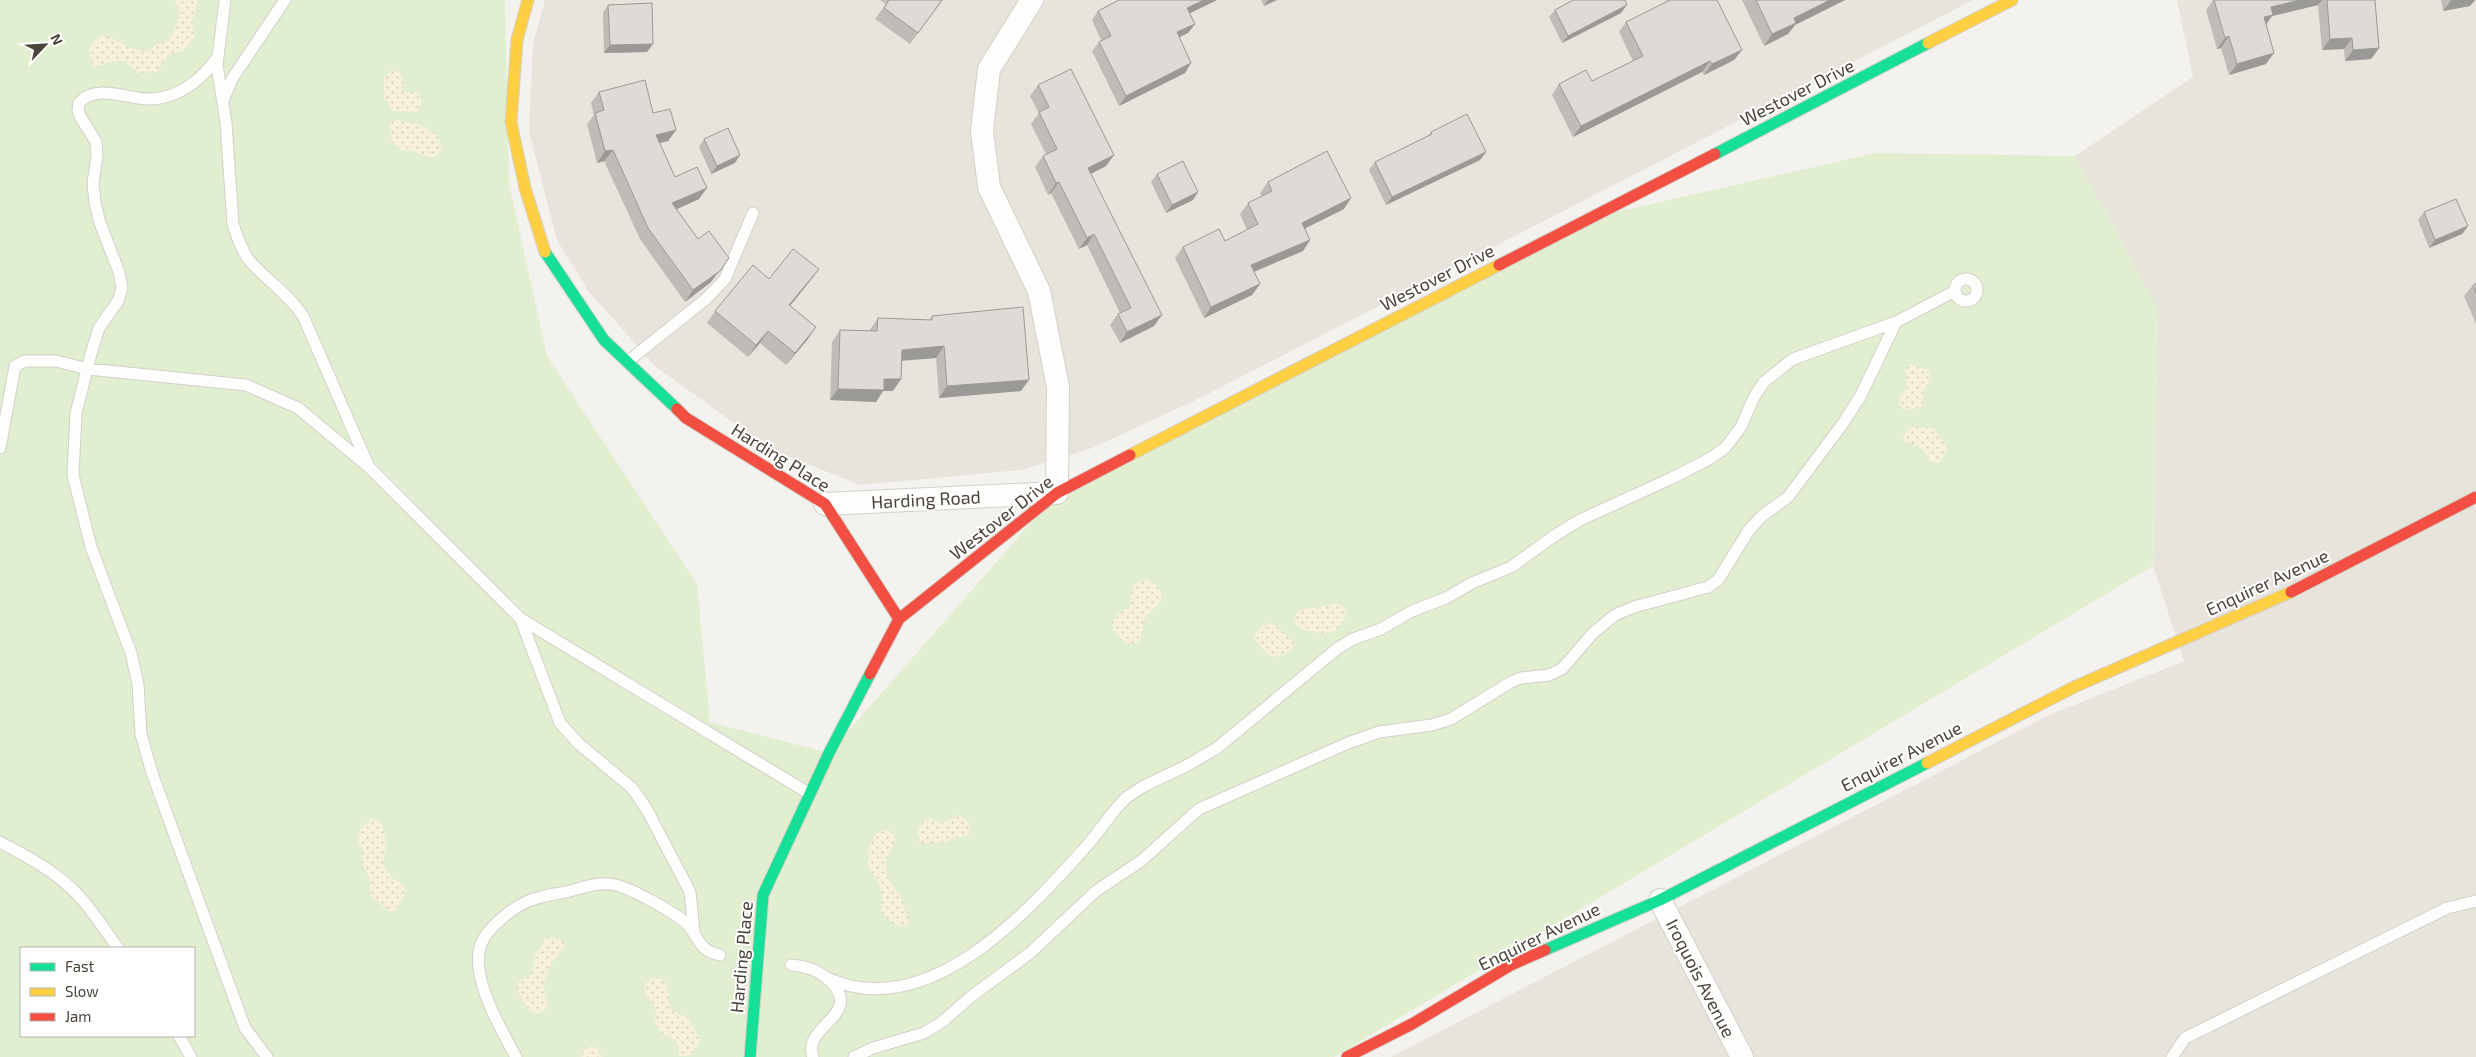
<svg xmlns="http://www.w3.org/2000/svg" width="2476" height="1057" font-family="'Exo 2',sans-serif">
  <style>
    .residential { fill: #e7e4dc }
    .grass { fill: #e1eecf; fill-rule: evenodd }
    .sand { fill: url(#sand-dots) }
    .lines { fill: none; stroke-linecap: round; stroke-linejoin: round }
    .lane-casing { stroke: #d2d0cb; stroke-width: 13 }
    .street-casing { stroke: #d2d0cb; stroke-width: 24 }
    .fast-casing { stroke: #d3cfc5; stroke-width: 13 }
    .slow-casing { stroke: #d3cfc5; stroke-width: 13 }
    .jam-casing { stroke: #d3cfc5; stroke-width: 13 }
    .lane { stroke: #fdfdfc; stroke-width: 11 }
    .street { stroke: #fdfdfc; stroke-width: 22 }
    .fast { stroke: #16e098; stroke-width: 11 }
    .slow { stroke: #ffcf43; stroke-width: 11 }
    .jam { stroke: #f24e42; stroke-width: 11 }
    .wall { fill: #bfbcb8 }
    .shaded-wall { fill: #9b9996 }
    .building { fill: #dedbd6; stroke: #9b9996 }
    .labels { text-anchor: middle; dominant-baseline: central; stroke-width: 4; stroke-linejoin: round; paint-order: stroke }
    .street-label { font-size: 18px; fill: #4b4439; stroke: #fff }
  </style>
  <defs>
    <pattern id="sand-dots" width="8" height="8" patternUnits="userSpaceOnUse" patternTransform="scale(1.25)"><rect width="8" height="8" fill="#f7f0da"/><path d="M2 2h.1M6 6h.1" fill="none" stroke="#d5cfbc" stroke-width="1.8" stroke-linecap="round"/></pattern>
  </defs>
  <rect width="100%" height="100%" fill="#f4f2ee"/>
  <path class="residential" d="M 545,0 L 1973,0 L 1200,398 L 1092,448 L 1021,470 L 860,485 L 770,449 L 656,367 L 589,292 L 557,240 L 529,132 L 533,44 Z
    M 2177,0 L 2476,0 L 2476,1057 L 1391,1057 L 2049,715 L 2184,661 L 2153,566 L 2158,309 L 2075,156 L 2193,77 Z"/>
  <path class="grass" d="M 0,0 L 505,0 L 509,184 L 547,356 L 697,584 L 710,722 L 829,753 L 1057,493 L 1586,219 L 1876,153 L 2075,156 L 2158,309 L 2153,566 L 1334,1057 L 0,1057 ZM 21,948 L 194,948 L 194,1036 L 21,1036 Z"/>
  <path class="sand" d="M 175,0 L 198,0 L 192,22 L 195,38 L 181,52 L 168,55 L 157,72 L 139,73 L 125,61 L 109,62 L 95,68 L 92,65 L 89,48 L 101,35 C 118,38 131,54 149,51 L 155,45 L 167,41 L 174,32 L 180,12 Z
    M 395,70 L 403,76 L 402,92 L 416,92 C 423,97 422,105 417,112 L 393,111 L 384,98 L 384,78 L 388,72 Z
    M 392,121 C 409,119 450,130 439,155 L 430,158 L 413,151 L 401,150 C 392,143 386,133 392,121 Z
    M 1910,364 L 1928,370 L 1931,378 L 1923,392 L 1923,407 L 1905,410 L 1899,405 L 1900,398 L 1907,387 L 1905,370 Z
    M 1910,427 L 1933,428 L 1947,445 L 1948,450 L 1939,463 L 1930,461 L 1922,448 L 1904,441 L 1903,436 Z
    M 1146,579 C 1155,582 1164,590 1161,601 L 1144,619 L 1140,640 L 1135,644 L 1126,644 L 1114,630 L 1112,623 L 1118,614 L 1130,605 L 1133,585 Z
    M 1335,603 L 1344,607 L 1347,614 L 1336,631 C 1325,635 1305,633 1296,625 C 1288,602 1323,611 1335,603 Z
    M 1269,623 C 1279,625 1283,635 1292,640 L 1294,647 L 1284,655 L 1272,657 L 1266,653 L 1254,639 L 1258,629 Z
    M 958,815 L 969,822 L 969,835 L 953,838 L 946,842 L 920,844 L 917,833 L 923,821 L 931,819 L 942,823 Z
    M 371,819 L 381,821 L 387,846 L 384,854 L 384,865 L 392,878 L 399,882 L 405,888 L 404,897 L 395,911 L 390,912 L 371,896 L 369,876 L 363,865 L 362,848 L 358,841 L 361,828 Z
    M 888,830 L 892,832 L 896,839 L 886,861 L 886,871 L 891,884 L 900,894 L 903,907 L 909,918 L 907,925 L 903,927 L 892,923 L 881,912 L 882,895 L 879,883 L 867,865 C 870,851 868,830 888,830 Z
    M 546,937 C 552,936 563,939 565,946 L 552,962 L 543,985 L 548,1003 L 547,1008 L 538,1014 L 528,1010 L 516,987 L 520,980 L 532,974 L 535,956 Z
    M 652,978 C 675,975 664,1000 672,1010 C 676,1014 681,1014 686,1017 C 689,1019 698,1036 701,1040 L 691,1055 L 679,1056 L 676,1040 L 664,1035 L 657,1028 C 653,1021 657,1015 655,1008 C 653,998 634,989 652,978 Z
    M 591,1046 L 597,1048 L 602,1057 L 581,1057 L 585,1049 Z"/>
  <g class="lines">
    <g class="lane-casing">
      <path id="lane" d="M 225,0 L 217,65 L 226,123 L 233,224 C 237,236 241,250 249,260 C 266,280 288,293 303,316 L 368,465
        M 217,58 C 202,79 180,97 153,99 C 130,101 98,82 79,103 L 78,110 L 80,116 L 96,142 L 97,156 L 93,183 L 95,203 L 100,223 L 119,272 L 122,288 L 118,301 L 99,328 L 92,350 L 76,413 L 73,475 L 91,547 L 131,653 L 138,684 L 141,734 L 152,773 L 245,1028 L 267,1057
        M 223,101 L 232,79 L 285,0
        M1955 290a11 11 0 1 1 22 0a11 11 0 1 1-22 0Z
        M 627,362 L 706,299 L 725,279 L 753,213
        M 0,448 L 15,366 L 25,361 L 56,361 L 88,369 L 246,385 L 298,408 L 370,468 L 521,619 L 810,794
        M 521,620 L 560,723 L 579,744 L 632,788 L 646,808 L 690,892 L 694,931
        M 0,842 C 28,857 57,872 79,896 C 94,912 105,931 118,948
        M 791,965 C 806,966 819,970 830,981 C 865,1015 801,1026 813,1057
        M 827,978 C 926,1023 1024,916 1083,850 C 1099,833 1110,813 1127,797 L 1144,786 L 1188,765 L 1217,748 L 1338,648 L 1353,639 L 1381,629 L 1412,611 L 1446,598 L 1472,583 L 1511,567 L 1554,536 L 1580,520 L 1672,478 L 1709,459 L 1725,448 L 1741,427 L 1754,397 L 1764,382 L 1793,359 L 1896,322 L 1955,291
        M 179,1036 L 191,1057
        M 516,1057 C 501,1029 469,976 481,944 C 485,934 492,927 500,920 C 520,902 534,897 561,893 C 579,890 597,880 616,885 C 632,889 674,912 686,923 C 700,937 697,950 720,955
        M 854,1057 L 873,1048 L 924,1033 L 942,1022 L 973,995 L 1030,953 L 1096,891 L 1141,861 L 1199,809 L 1348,743 L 1379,732 L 1432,725 L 1451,719 L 1511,682 L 1521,678 L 1549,675 L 1562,669 L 1593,633 L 1615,615 L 1634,607 L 1708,587 L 1718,580 L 1749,530 L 1762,516 L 1788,497 L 1844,422 L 1861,395 L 1896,322
        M 2172,1057 L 2185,1038 L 2447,908 L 2476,901"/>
    </g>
    <g class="street-casing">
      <path id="street" d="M 825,504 L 1057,493 L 1058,387 L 1039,291 L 989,187 L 982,131 L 989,69 L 1032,0
        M 1660,900 L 1742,1057"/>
    </g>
    <g class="fast-casing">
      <path id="fast" d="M 1715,154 L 1928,43
        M 545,252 L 604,340 L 677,409
        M 1545,950 L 1660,900 L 1927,763
        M 750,1057 L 763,895 L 829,753 L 870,674"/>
    </g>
    <g class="slow-casing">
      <path id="slow" d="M 528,0 L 517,40 L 511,122 L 525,188 L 545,252
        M 1928,43 L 2012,0
        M 1130,455 L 1499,265
        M 1927,763 L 2074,687 L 2291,592"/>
    </g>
    <g class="jam-casing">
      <path id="jam" d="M 1499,265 L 1715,154
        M 677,409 L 686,418 L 825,504 L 899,619 L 870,674
        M 2291,592 L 2476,497
        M 899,619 L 1057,493 L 1130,455
        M 1347,1057 L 1412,1024 L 1511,965 L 1545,950"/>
    </g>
    <use href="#lane" class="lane"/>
    <use href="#street" class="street"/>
    <use href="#fast" class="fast"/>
    <use href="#slow" class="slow"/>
    <use href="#jam" class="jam"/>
  </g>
  <path class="wall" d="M 880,0 L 943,0 L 910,44 L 875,19 L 886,4 Z
    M 1119,0 L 1217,0 L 1190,13 L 1195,24 L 1188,33 L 1179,37 L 1185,73 L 1119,106 L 1092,51 L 1099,42 L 1101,40 L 1092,20 L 1098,11 Z
    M 1261,0 L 1277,0 L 1264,6 Z
    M 1666,0 L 1717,0 L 1742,50 L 1734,60 L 1704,75 L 1702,72 L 1573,137 L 1552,95 L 1559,84 L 1592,81 L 1633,61 L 1619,32 L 1626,22 L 1667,2 Z
    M 1742,0 L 1845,0 L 1795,25 L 1788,34 L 1764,46 Z
    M 2213,0 L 2375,0 L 2379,48 L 2371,59 L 2345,61 L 2344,49 L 2322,50 L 2318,5 L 2272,16 L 2266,25 L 2266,64 L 2229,75 L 2221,48 L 2217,49 L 2206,10 Z
    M 2441,0 L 2475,0 L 2470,6 L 2443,11 Z
    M 608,5 L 653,44 L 647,52 L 604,53 L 603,13 Z
    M 1555,10 L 1621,13 L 1562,43 L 1549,17 Z
    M 1038,85 L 1114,155 L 1106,166 L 1091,174 L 1154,326 L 1120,343 L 1110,325 L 1118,314 L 1120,313 L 1087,245 L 1079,249 L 1051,193 L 1048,195 L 1035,167 L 1043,156 L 1046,154 L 1031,124 L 1039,113 L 1030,96 Z
    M 599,92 L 653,113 L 676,130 L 668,141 L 659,143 L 675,177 L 699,199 L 677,209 L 711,282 L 685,302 L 640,239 L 604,161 L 597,163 L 587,124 L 594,115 L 591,103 Z
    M 1431,132 L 1486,152 L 1480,160 L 1386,205 L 1369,170 L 1375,162 L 1428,136 Z
    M 704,139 L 735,163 L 711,174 L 699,147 Z
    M 1157,174 L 1198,192 L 1193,200 L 1166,213 L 1151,182 Z
    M 1268,182 L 1344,209 L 1305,228 L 1310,240 L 1303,251 L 1254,271 L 1260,284 L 1252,295 L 1204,318 L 1175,258 L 1183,247 L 1225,241 L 1247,230 L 1240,214 L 1248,203 L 1262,196 L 1260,193 Z
    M 2424,212 L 2468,226 L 2462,234 L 2429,248 L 2418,220 Z
    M 819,269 L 810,281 L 790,306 L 808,339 L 786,365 L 760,343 L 748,357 L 707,323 L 715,311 L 769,279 Z
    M 2476,283 L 2476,324 L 2464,296 L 2473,285 Z
    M 932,316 L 1021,391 L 939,398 L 936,358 L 902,361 L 901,379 L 893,391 L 883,391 L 876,402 L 830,400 L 832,342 L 840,330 L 869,331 L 878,318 L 929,320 Z"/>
  <path class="shaded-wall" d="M 1204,0 L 1217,0 L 1180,18 L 1187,8 Z
    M 1268,0 L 1277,0 L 1264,6 Z
    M 1830,0 L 1845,0 L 1795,25 L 1788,34 L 1764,46 L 1772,34 L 1794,18 Z
    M 2300,0 L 2322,0 L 2318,5 L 2272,16 L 2265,26 L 2256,29 L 2271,7 Z
    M 2451,0 L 2475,0 L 2470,6 L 2443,11 Z
    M 1627,5 L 1621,13 L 1562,43 L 1568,36 Z
    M 1195,24 L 1188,33 L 1170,42 L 1177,32 Z
    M 2229,36 L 2221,48 L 2217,49 L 2225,38 Z
    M 2352,38 L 2344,49 L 2322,50 L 2330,39 Z
    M 653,44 L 647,52 L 604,53 L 610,45 Z
    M 2379,48 L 2371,59 L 2345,61 L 2353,50 Z
    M 1742,50 L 1734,60 L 1704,75 L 1712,64 Z
    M 2274,53 L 2266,64 L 2229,75 L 2237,64 Z
    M 1710,61 L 1702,72 L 1573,137 L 1581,126 Z
    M 1191,63 L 1185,73 L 1119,106 L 1126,96 Z
    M 676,130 L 668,141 L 647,146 L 656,135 Z
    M 613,150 L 604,161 L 597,163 L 605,151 Z
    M 1486,152 L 1480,160 L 1386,205 L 1392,197 Z
    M 740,155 L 735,163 L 711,174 L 717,166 Z
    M 1114,155 L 1106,166 L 1080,179 L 1088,168 Z
    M 1059,182 L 1051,193 L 1048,195 L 1056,183 Z
    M 707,188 L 699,199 L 664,215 L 672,203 Z
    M 1198,192 L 1193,200 L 1166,213 L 1172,205 Z
    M 1351,198 L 1344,209 L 1294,234 L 1302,223 Z
    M 2468,226 L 2462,234 L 2429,248 L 2435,240 Z
    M 1094,234 L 1087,245 L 1079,249 L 1087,238 Z
    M 1310,240 L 1303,251 L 1244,276 L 1251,265 Z
    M 729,258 L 711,282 L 685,302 L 693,290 Z
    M 819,269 L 810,281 L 781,317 L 789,305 Z
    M 1260,284 L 1252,295 L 1204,318 L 1211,307 Z
    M 1162,315 L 1154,326 L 1120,343 L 1127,332 Z
    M 816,327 L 808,339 L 786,365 L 795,353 Z
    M 768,331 L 760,343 L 748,357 L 756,345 Z
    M 944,346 L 936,358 L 894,361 L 902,350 Z
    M 884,379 L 901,379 L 893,391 L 883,391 L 876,402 L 830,400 L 838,389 Z
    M 1029,380 L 1021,391 L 939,398 L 947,386 Z"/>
  <path class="building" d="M 889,0 L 942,0 L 918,33 L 884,8 Z
    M 1119,0 L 1204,0 L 1187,8 L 1195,24 L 1177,32 L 1191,63 L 1126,96 L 1099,42 L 1111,36 L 1098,11 Z
    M 1573,0 L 1625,0 L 1627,5 L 1568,36 L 1555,10 Z
    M 1670,0 L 1717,0 L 1742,50 L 1712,64 L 1710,61 L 1581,126 L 1559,84 L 1586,70 L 1592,81 L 1643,56 L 1626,22 Z
    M 1756,0 L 1830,0 L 1794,18 L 1796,23 L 1772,34 Z
    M 2214,0 L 2300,0 L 2271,7 L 2273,15 L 2264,17 L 2274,53 L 2237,64 L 2229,36 L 2225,38 Z
    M 2327,0 L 2375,0 L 2379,48 L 2353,50 L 2352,38 L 2330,39 Z
    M 652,3 L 653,44 L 610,45 L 608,5 Z
    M 1071,69 L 1114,155 L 1088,168 L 1162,315 L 1127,332 L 1118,314 L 1131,308 L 1094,234 L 1087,238 L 1059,182 L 1056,183 L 1043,156 L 1057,149 L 1039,112 L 1049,107 L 1038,85 Z
    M 645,80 L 653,113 L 670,109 L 676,130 L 656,135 L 675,177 L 697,167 L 707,188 L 672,203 L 698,239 L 709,231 L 729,258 L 720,271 L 693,290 L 648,228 L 613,150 L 605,151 L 595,113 L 604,110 L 599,92 Z
    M 1467,114 L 1486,152 L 1392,197 L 1375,162 L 1432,134 L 1431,132 Z
    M 728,128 L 740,155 L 717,166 L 704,139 Z
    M 1327,151 L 1351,198 L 1302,223 L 1310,240 L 1251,265 L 1260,284 L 1211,307 L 1183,247 L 1219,229 L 1225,241 L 1258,224 L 1248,203 L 1272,191 L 1268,182 Z
    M 1183,161 L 1198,192 L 1172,205 L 1157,174 Z
    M 2456,199 L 2468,226 L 2435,240 L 2424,212 Z
    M 793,249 L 819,269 L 789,305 L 816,327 L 795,353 L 768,331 L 756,345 L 715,311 L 753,265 L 769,279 Z
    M 2476,283 L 2476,293 L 2473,285 Z
    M 1023,307 L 1029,380 L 947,386 L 944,346 L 902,350 L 901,379 L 884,379 L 884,390 L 838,389 L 840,330 L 877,331 L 878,318 L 932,320 L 932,316 Z"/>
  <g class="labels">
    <g class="street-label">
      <text transform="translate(1797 92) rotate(-27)">Westover Drive</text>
      <text transform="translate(1437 277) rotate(-27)">Westover Drive</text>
      <text transform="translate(781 457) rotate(32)">Harding Place</text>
      <text transform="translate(926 499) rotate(-3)">Harding Road</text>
      <text transform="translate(1001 517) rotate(-38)">Westover Drive</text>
      <text transform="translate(2267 582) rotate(-25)">Enquirer Avenue</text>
      <text transform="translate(1901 756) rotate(-27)">Enquirer Avenue</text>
      <text transform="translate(1539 936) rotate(-26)">Enquirer Avenue</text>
      <text transform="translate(741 957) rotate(-85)">Harding Place</text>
      <text transform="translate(1701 978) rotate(63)">Iroquois Avenue</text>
    </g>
  </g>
  <rect x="20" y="947" width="175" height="90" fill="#ffffff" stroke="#b7b4b0"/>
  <rect x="30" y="963" width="25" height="8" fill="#16e098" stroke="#b7b4b0"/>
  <text x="65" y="972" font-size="15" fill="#4b4439">Fast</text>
  <rect x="30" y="988" width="25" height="8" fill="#ffcf43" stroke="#b7b4b0"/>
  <text x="65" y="997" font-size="15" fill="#4b4439">Slow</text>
  <rect x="30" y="1013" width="25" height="8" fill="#f24e42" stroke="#b7b4b0"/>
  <text x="65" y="1022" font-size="15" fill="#4b4439">Jam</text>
  <g transform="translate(45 45) rotate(65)" stroke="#ffffff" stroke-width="4" paint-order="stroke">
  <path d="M0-4L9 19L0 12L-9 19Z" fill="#4b4439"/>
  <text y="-8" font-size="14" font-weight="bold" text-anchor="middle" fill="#4b4439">N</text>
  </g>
</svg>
